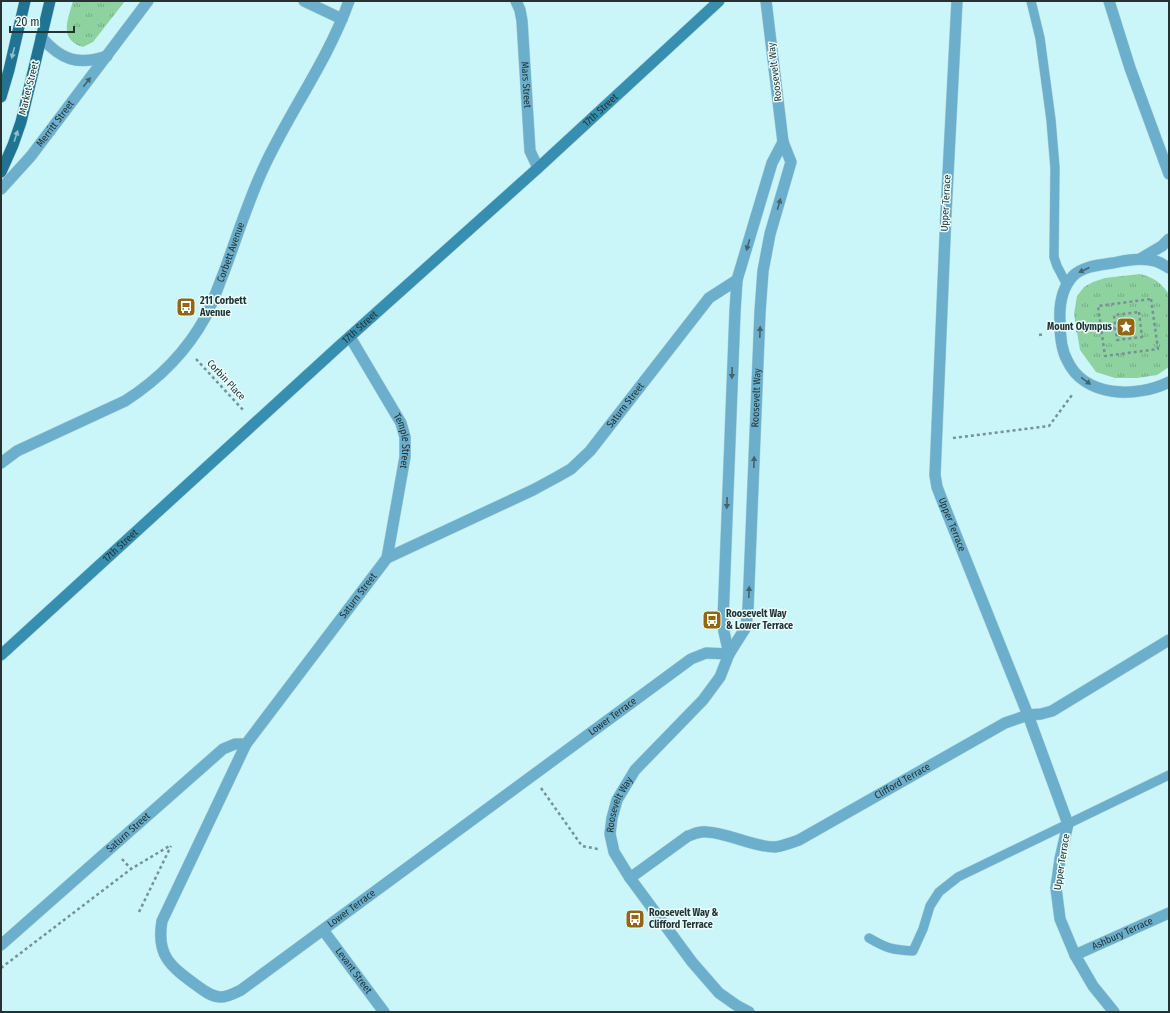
<svg xmlns="http://www.w3.org/2000/svg" width="1170" height="1013" font-family="'Fira Sans Condensed',sans-serif">
  <style>
    .park { fill: url(#park-tufts) }
    .lines { fill: none; stroke-linecap: round; stroke-linejoin: round }
    .service-casing { stroke: #acd2d6; stroke-width: 10 }
    .minor-casing { stroke: #acd2d6; stroke-width: 12 }
    .secondary-casing { stroke: #acd2d6; stroke-width: 12 }
    .primary-casing { stroke: #acd2d6; stroke-width: 12 }
    .path { stroke: #759396; stroke-width: 2.5; stroke-dasharray: 3 3; stroke-linecap: butt }
    .service { stroke: #6cafcc; stroke-width: 9 }
    .minor { stroke: #6cafcc; stroke-width: 11 }
    .secondary { stroke: #368eb0; stroke-width: 11 }
    .primary { stroke: #207493; stroke-width: 11 }
    .oneway { fill: #90bfce }
    .oneway2 { fill: #406571 }
    .labels { text-anchor: middle; dominant-baseline: central; stroke-width: 3; stroke-linejoin: round; paint-order: stroke }
    .street-label { font-size: 10px; fill: #223334; stroke: #ecfdfe }
    .poi-label { font-size: 10px; font-weight: bold; fill: #223334; stroke: #ecfdfe; text-anchor: start }
  </style>
  <defs>
    <pattern id="park-tufts" width="24" height="20" patternUnits="userSpaceOnUse"><rect width="24" height="20" fill="#8ed2a0"/><path d="M3 7l-1-3M5 7V3M7 7l1-3M15 17l-1-3M17 17v-4M19 17l1-3" fill="none" stroke="#74ab83"/></pattern>
  </defs>
  <rect width="100%" height="100%" fill="#caf5f9"/>
  <path class="park" d="M 73,1 L 125,1 L 93,42 L 83,47 C 58,39 68,20 73,1 Z
    M 1140,274 C 1155,278 1160,282 1169,294 L 1169,367 L 1157,375 L 1137,378 L 1115,378 L 1096,372 L 1080,350 L 1074,314 L 1077,296 L 1084,287 L 1093,282 L 1105,278 Z"/>
  <g class="lines">
    <g class="service-casing">
      <path id="service" d="M 1031,1 L 1040,38 L 1051,120 L 1055,168 L 1054,257 L 1057,266 L 1067,285
        M 869,938 C 886,948 892,950 913,951 L 923,929 L 930,906 L 939,892 L 958,877 L 1169,775"/>
    </g>
    <g class="minor-casing">
      <g id="minor">
        <path d="M 304,1 L 342,19"/>
        <path id="s1" d="M 516,1 L 520,10 L 522,21 L 530,151 L 538,168"/>
        <path id="s2" d="M 957,1 L 946,213 L 935,475 L 937,487 L 942,500 L 1028,715 L 1068,824 L 1060,859 L 1056,888 L 1060,919 L 1075,955 L 1093,986 L 1114,1012"/>
        <path d="M 1109,1 L 1130,68 L 1169,174"/>
        <path d="M 41,37 C 61,60 78,66 107,56"/>
        <path id="s3" d="M 1,189 L 31,156 L 148,1"/>
        <path d="M 1140,259 L 1162,246 L 1169,239"/>
        <path d="M 1169,268 C 1165,266 1160,262 1155,261 C 1142,257 1126,260 1113,263 C 1100,265 1083,266 1073,276 C 1061,289 1059,305 1060,322 C 1060,334 1061,349 1067,360 C 1084,398 1137,398 1169,382"/>
        <path id="s4" d="M 350,337 L 401,423 L 405,437 L 405,457 L 387,558"/>
        <path id="s5" d="M 1,463 L 17,451 L 125,401 C 158,380 187,351 206,316 C 213,302 218,287 224,272 C 237,237 248,201 264,167 C 290,111 328,60 349,1"/>
        <path d="M 729,654 L 724,632 L 723,621 L 735,311 L 737,280 L 772,163 L 783,142"/>
        <path id="s6" d="M 246,744 L 162,921 C 156,955 170,966 196,985 C 203,990 211,997 221,997 C 228,997 235,993 241,990 L 691,659 L 706,653 L 729,654"/>
        <path id="s7" d="M 630,878 L 688,836 C 694,834 700,831 707,832 C 729,833 752,847 775,847 C 783,846 791,843 799,840 L 1005,723 L 1028,715 L 1041,714 L 1052,711 L 1169,640"/>
        <path id="s8" d="M 323,930 L 384,1012"/>
        <path id="s9" d="M 1,945 L 223,749 L 235,744 L 246,744 L 387,558 L 533,490 L 557,477 L 571,469 L 590,451 L 709,298 L 737,280"/>
        <path id="s10" d="M 1075,955 L 1169,913"/>
        <path id="s11" d="M 749,1012 L 736,1005 L 719,993 L 692,962 L 630,878 L 614,852 L 610,834 L 612,818 L 617,800 L 635,770 L 703,700 L 720,677 L 729,654 L 746,627 L 748,609 L 760,312 L 763,271 L 770,234 L 791,162 L 783,142 L 766,1"/>
      </g>
    </g>
    <g class="secondary-casing">
      <g id="secondary">
        <path id="s12" d="M 1,655 L 337,348 L 538,168 L 719,1"/>
      </g>
    </g>
    <g class="primary-casing">
      <path id="primary" d="M 1,97 L 9,70 L 25,1
        M 1,172 L 13,145 L 21,122 L 50,1"/>
    </g>
    <path class="path" d="M 1151,299 L 1158,349 L 1105,356 L 1098,306 Z
      M 1139,312 L 1142,337 L 1117,340 L 1114,315 Z
      M 1076,331 L 1116,328
      M 1039,335 L 1045,334
      M 196,359 L 244,411
      M 953,438 L 1049,426 L 1072,395
      M 541,788 L 582,846 L 598,849
      M 122,859 L 131,869
      M 139,912 L 171,846
      M 1,968 L 131,869 L 171,845"/>
    <use href="#service" class="service"/>
    <use href="#minor" class="minor"/>
    <use href="#secondary" class="secondary"/>
    <use href="#primary" class="primary"/>
  </g>
  <defs><path id="oneway-solid" d="M-6-.8H1V-3.2L6.5 0L1 3.2V.8H-6Z"/></defs>
  <g class="oneway">
    <use href="#oneway-solid" transform="translate(13 53) rotate(104)"/>
    <use href="#oneway-solid" transform="translate(16 136) rotate(-72)"/>
  </g>
  <g class="oneway2">
    <use href="#oneway-solid" transform="translate(87 82) rotate(-52)"/>
    <use href="#oneway-solid" transform="translate(779 204) rotate(-74)"/>
    <use href="#oneway-solid" transform="translate(748 245) rotate(106)"/>
    <use href="#oneway-solid" transform="translate(1084 270) rotate(155)"/>
    <use href="#oneway-solid" transform="translate(760 332) rotate(-88)"/>
    <use href="#oneway-solid" transform="translate(732 373) rotate(92)"/>
    <use href="#oneway-solid" transform="translate(1086 381) rotate(36)"/>
    <use href="#oneway-solid" transform="translate(754 462) rotate(-88)"/>
    <use href="#oneway-solid" transform="translate(727 503) rotate(92)"/>
    <use href="#oneway-solid" transform="translate(749 592) rotate(-88)"/>
  </g>
  <defs>
    <g id="bus-square" transform="scale(1)"><rect x="-9" y="-9" width="18" height="18" rx="4" fill="#936712" stroke="#ecfdfe"/><path d="M-5-6H5V4H4V6H2V4H-2V6H-4V4H-5ZM-3.5-4V0h7V-4ZM-3.5 1.2v1.5H-2V1.2ZM2 1.2v1.5H3.5V1.2Z" fill="#fff"/></g>
    <g id="sight-square" transform="scale(1)"><rect x="-9" y="-9" width="18" height="18" rx="4" fill="#936712" stroke="#ecfdfe"/><path d="M0-6L1.8-2.2L6-1.7L2.9 1.2L3.7 5.4L0 3.3L-3.7 5.4L-2.9 1.2L-6-1.7L-1.8-2.2Z" fill="#fff"/></g>
  </defs>
  <g fill-rule="evenodd">
    <use href="#bus-square" x="186" y="307"/>
    <use href="#sight-square" x="1126" y="327"/>
    <use href="#bus-square" x="712" y="620"/>
    <use href="#bus-square" x="635" y="919"/>
  </g>
  <g class="labels">
    <g class="street-label">
      <text transform="translate(775 72) rotate(-97)">Roosevelt Way</text>
      <text stroke="none"><textPath href="#s1" startOffset="85">Mars Street</textPath></text>
      <text transform="translate(29 88) rotate(-76)">Market Street</text>
      <text stroke="none"><textPath href="#s12" startOffset="810">17th Street</textPath></text>
      <text stroke="none"><textPath href="#s3" startOffset="85">Merritt Street</textPath></text>
      <text transform="translate(946 203) rotate(-87)">Upper Terrace</text>
      <text stroke="none"><textPath href="#s5" startOffset="326">Corbett Avenue</textPath></text>
      <text stroke="none"><textPath href="#s12" startOffset="486">17th Street</textPath></text>
      <text transform="translate(226 380) rotate(47)">Corbin Place</text>
      <text stroke="none"><textPath href="#s11" startOffset="712">Roosevelt Way</textPath></text>
      <text stroke="none"><textPath href="#s9" startOffset="842">Saturn Street</textPath></text>
      <text stroke="none"><textPath href="#s4" startOffset="118">Temple Street</textPath></text>
      <text stroke="none"><textPath href="#s2" startOffset="527">Upper Terrace</textPath></text>
      <text stroke="none"><textPath href="#s12" startOffset="162">17th Street</textPath></text>
      <text stroke="none"><textPath href="#s9" startOffset="506">Saturn Street</textPath></text>
      <text stroke="none"><textPath href="#s6" startOffset="785">Lower Terrace</textPath></text>
      <text stroke="none"><textPath href="#s7" startOffset="305">Clifford Terrace</textPath></text>
      <text stroke="none"><textPath href="#s11" startOffset="261">Roosevelt Way</textPath></text>
      <text stroke="none"><textPath href="#s9" startOffset="170">Saturn Street</textPath></text>
      <text transform="translate(1062 862) rotate(-81)">Upper Terrace</text>
      <text stroke="none"><textPath href="#s6" startOffset="461">Lower Terrace</textPath></text>
      <text stroke="none"><textPath href="#s10" startOffset="52">Ashbury Terrace</textPath></text>
      <text stroke="none"><textPath href="#s8" startOffset="51">Levant Street</textPath></text>
    </g>
    <g class="poi-label">
      <text x="200" y="301">211 Corbett<tspan x="200" dy="12">Avenue</tspan></text>
      <text x="1112" y="327" text-anchor="end">Mount Olympus</text>
      <text x="726" y="614">Roosevelt Way<tspan x="726" dy="12">&amp; Lower Terrace</tspan></text>
      <text x="649" y="913">Roosevelt Way &amp;<tspan x="649" dy="12">Clifford Terrace</tspan></text>
    </g>
  </g>
  <rect width="1170" height="1013" fill="none" stroke="#223334" stroke-width="4"/>
  <path d="M10 26v6h64v-6" fill="none" stroke="#223334" stroke-width="2"/>
  <text x="16" y="26" font-size="12" fill="#223334" stroke="#ecfdfe" stroke-width="3" paint-order="stroke">20 m</text>
</svg>
